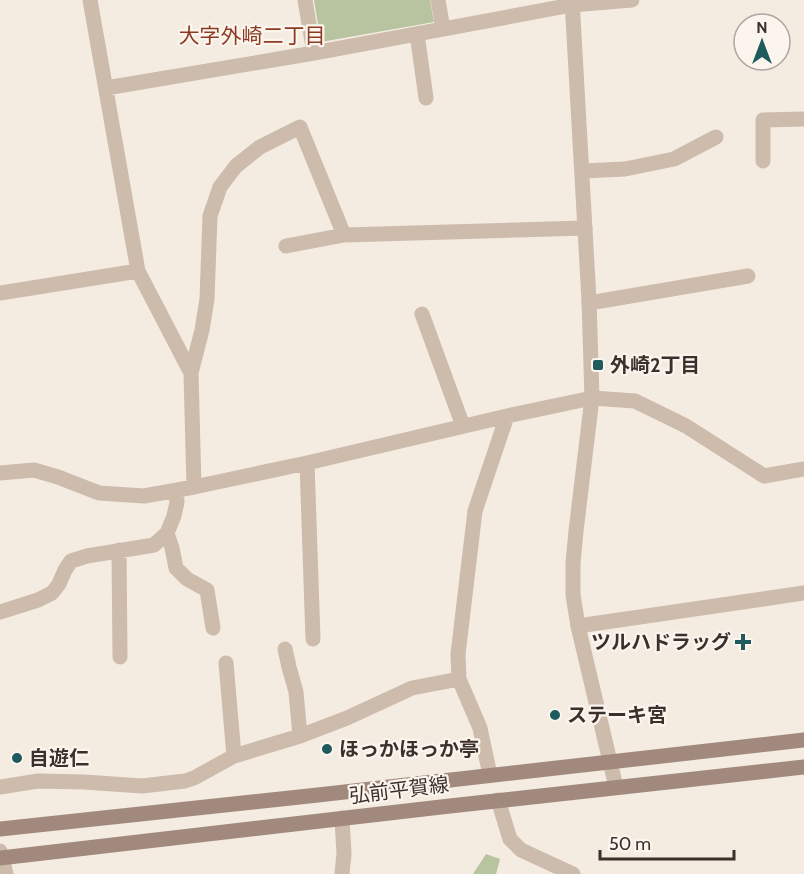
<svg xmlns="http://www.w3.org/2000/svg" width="804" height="874" font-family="Cabin,'Noto Sans JP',sans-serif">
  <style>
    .green { fill: #b8c4a0 }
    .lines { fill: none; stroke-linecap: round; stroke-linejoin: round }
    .minor { stroke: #cdbbac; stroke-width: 15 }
    .tertiary { stroke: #cdbbac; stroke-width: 15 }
    .secondary { stroke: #a18a7d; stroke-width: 15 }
    .poi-dot { fill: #1f5a5e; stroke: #fbf5ee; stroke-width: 2 }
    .labels { text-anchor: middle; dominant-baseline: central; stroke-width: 4.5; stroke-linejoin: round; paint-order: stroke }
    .poi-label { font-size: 20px; font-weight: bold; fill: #3b302b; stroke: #fbf5ee; text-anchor: start }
    .street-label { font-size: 20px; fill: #3b302b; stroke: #fbf5ee }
    .neighbourhood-label { font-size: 21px; fill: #8c3b22; stroke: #fbf5ee }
  </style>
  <rect width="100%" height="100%" fill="#f4ebe1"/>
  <path class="green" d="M 314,0 L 430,0 L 434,22 L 321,42 Z
    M 486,854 L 500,859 L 496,874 L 473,874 Z"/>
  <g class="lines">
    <path class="minor" d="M 90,0 L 138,271 L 191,373
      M 305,0 L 314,53
      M 438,0 L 443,29
      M 417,34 L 426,98
      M 106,88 L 314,53 L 572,5 L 632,0
      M 763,161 L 763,120 L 804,119
      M 582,171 L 625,169 L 674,159 L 716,137
      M 286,246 L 344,235
      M 0,293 L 138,271
      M 589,303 L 748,276
      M 422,314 L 463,426
      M 307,463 L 313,639
      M 0,473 L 34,470 L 58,477 L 99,493 L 144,496 L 194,487 L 307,463 L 507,416 L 592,398 L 635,401 L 686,426 L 764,476 L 804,469
      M 194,487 L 191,373 L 202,330 L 207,299 L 210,216 L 220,187 L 236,166 L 260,147 L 300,127 L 344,235 L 585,228
      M 167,533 L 172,548 L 176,568 L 187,579 L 207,590 L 213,628
      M 119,550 L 120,657
      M 0,612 L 38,600 L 52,593 L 59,584 L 65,570 L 71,561 L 87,556 L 154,545 L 167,533 L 174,516 L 177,502 L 176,491
      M 578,626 L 804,593
      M 285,649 L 289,667 L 296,692 L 300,736
      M 226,663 L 234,756
      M 490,775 L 480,728 L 459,679 L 458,654 L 475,511 L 507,416
      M 0,787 L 38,781 L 84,782 L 142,786 L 185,781 L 194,778 L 234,756 L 300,736 L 347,718 L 412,688 L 459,679
      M 498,800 L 510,839 L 521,850 L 573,874
      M 342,818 L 344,854 L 342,874
      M 0,851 L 6,874"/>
    <path class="tertiary" d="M 572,0 L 589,300 L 592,398 L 576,531 L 573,563 L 573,595 L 578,626 L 616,787"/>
    <path class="secondary" d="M 0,829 L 318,795 L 804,740
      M 0,858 L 441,807 L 804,767"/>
  </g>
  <g class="poi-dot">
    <rect x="592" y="359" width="12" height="12" rx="3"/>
    <path d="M740 633h6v6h6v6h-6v6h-6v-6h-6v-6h6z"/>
    <circle cx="555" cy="715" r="6"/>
    <circle cx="327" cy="749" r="6"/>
    <circle cx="17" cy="758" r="6"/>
  </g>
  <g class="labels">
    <g class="poi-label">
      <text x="610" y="365">外崎2丁目</text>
      <text x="731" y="642" text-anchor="end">ツルハドラッグ</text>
      <text x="567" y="715">ステーキ宮</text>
      <text x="339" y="749">ほっかほっか亭</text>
      <text x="29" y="758">自遊仁</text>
    </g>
    <g class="street-label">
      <text transform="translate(399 790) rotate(-7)">弘前平賀線</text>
    </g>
    <g class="neighbourhood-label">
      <text x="252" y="35">大字外崎二丁目</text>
    </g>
  </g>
  <g transform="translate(762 42)"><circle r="28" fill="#fbf5ee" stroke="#aea6a0" stroke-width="1.5"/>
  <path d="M0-4.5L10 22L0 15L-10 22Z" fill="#1f5a5e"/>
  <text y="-9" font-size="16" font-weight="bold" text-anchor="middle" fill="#3b302b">N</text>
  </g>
  <path d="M600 850v9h134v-9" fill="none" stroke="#3b302b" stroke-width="3"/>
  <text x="609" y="850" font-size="18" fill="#3b302b" stroke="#fbf5ee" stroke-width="4.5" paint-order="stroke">50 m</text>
</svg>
